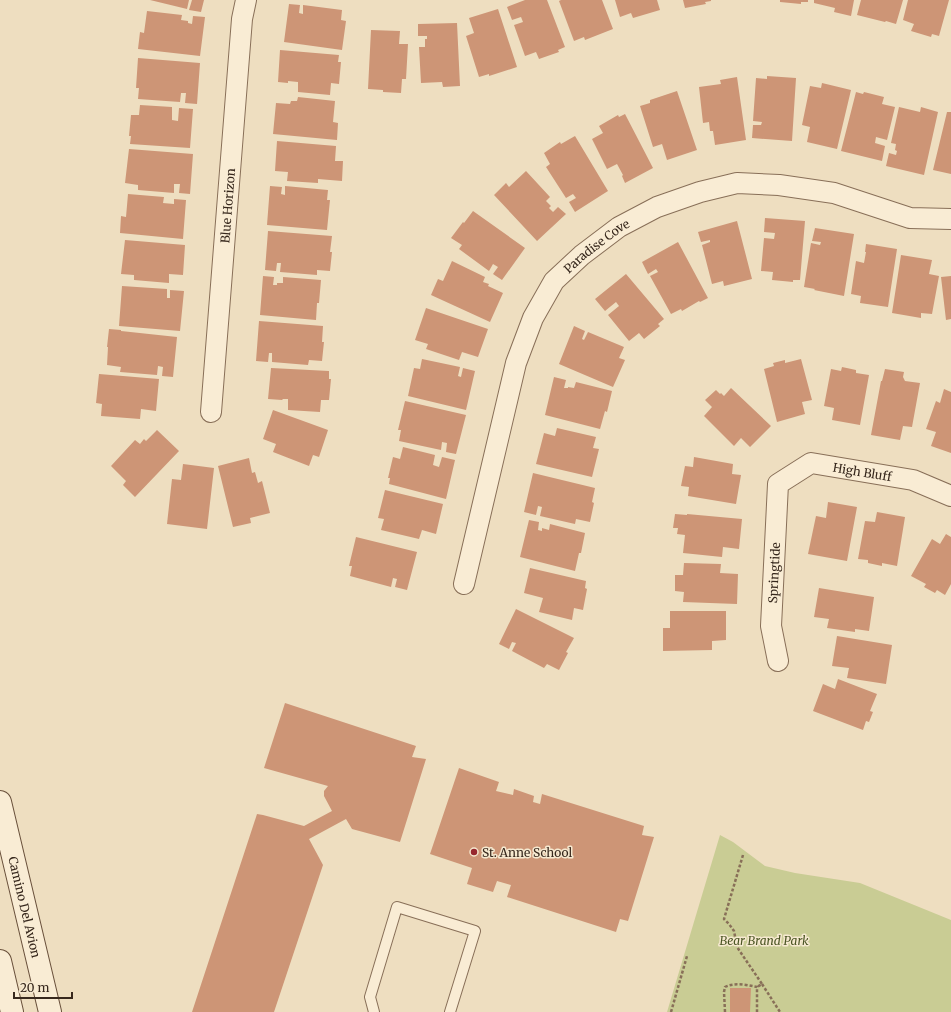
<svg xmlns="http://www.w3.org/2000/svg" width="951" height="1012" font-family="Merriweather,serif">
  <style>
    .green { fill: #c9cc94 }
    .building { fill: #cd9576 }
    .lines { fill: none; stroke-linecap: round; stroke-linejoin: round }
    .service-casing { stroke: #886f58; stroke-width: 12 }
    .minor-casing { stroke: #886f58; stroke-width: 22 }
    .secondary-casing { stroke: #69503b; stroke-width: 24 }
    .path { stroke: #886f58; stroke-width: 2.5; stroke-dasharray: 3 2; stroke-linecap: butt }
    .service { stroke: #f9ecd4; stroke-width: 10 }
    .minor { stroke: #f9ecd4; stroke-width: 20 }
    .secondary { stroke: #f9ecd4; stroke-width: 22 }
    .poi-dot { fill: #97282e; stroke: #f6e9d0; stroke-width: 1.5 }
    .labels { text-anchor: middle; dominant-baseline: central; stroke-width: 3; stroke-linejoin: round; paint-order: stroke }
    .street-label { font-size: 12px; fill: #37281d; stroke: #f6e9d0 }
    .poi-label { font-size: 12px; fill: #37281d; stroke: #f6e9d0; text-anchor: start }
    .park-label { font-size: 12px; font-style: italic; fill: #4a5423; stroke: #f6e9d0 }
  </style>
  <rect width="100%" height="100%" fill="#eedec0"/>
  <path class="green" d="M 720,835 L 733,842 L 765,866 L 795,873 L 860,883 L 951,920 L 951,1012 L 667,1012 Z"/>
  <path class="building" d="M 150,0 L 189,0 L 187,9 Z
    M 192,0 L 204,0 L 201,12 L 189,10 Z
    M 525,0 L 547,0 L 565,47 L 558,50 L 559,52 L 539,59 L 536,52 L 525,56 L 514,25 L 523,22 L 521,17 L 512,20 L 507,7 Z
    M 561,0 L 602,0 L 613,29 L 585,40 L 584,37 L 574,41 L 559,1 Z
    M 615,0 L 657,0 L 660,10 L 633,18 L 631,13 L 620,17 Z
    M 683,0 L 711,0 L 711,1 L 705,2 L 706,4 L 685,8 Z
    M 780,0 L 808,0 L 808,2 L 801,2 L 801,4 L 780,2 Z
    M 814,0 L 854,0 L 851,16 L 834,12 L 835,8 L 814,3 Z
    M 861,0 L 903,0 L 896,24 L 886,21 L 885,22 L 857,15 Z
    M 908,0 L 949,0 L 939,36 L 932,34 L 931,37 L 911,31 L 914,24 L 903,20 Z
    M 289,4 L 300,5 L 299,13 L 303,14 L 303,5 L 342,10 L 341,20 L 346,21 L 342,50 L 284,42 Z
    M 498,9 L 517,67 L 489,76 L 489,74 L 479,77 L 466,36 L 474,33 L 469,18 Z
    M 147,11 L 182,15 L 181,20 L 188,21 L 188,23 L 192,24 L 193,16 L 205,17 L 200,56 L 138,49 L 140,32 L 144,33 Z
    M 457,23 L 460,86 L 443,87 L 442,82 L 421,83 L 419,47 L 425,47 L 425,39 L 427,39 L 427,36 L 418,36 L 418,24 Z
    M 371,30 L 400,31 L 399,44 L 408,44 L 406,79 L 402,79 L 401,93 L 383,92 L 383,90 L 368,89 Z
    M 280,50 L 339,55 L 338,62 L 341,62 L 339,84 L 331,83 L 330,95 L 298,92 L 298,82 L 288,81 L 288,83 L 278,82 Z
    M 138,58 L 200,63 L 197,104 L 185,103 L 186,93 L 181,93 L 180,102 L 138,99 L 139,88 L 136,88 Z
    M 767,76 L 796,78 L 792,141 L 752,138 L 753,125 L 761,125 L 762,122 L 753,121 L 756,78 L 767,79 Z
    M 737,77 L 746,140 L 715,145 L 713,131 L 710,131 L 709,122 L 703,123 L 699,87 L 721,84 L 720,80 Z
    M 822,83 L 851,90 L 837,149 L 807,142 L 810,127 L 802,125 L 810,86 L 821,88 Z
    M 677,91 L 697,150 L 667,160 L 662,144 L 653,147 L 640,106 L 650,103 L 650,100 Z
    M 856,92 L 863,94 L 864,92 L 884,97 L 882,104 L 895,107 L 887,140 L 876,137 L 875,143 L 885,146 L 882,161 L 841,151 Z
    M 298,97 L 335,101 L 333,122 L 338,123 L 337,140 L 273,134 L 276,103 L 290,104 L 291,101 L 297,101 Z
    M 140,105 L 172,107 L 172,120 L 178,121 L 179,108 L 193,109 L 190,148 L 130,144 L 131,136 L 129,136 L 131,115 L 139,115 Z
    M 899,107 L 920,112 L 921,107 L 938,112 L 924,175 L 886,166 L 889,153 L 896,155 L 897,151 L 895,150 L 896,144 L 891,143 Z
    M 947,112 L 951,112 L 951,174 L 933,170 Z
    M 625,114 L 653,168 L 625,183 L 622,176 L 623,175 L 617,164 L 607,169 L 592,139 L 603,133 L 599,126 L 618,115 L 619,117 Z
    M 575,136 L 608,191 L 575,212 L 569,202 L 576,198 L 573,194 L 566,198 L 546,167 L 550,164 L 544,153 L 560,142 L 561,144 Z
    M 277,141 L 336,146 L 335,161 L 343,161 L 342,181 L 318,179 L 318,183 L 287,181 L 288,172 L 275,171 Z
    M 129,149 L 193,154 L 190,194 L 179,193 L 180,184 L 174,184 L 174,193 L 138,190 L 138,185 L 125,183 Z
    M 526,171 L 550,197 L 546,201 L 551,206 L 549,208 L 553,212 L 558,207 L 566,214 L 537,241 L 494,195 L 506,183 L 509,187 Z
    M 270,186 L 282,187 L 281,194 L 285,195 L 285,186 L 328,190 L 327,200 L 330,200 L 327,230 L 267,225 Z
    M 128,194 L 164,197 L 163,203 L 174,204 L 174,199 L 186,200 L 183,239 L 120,233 L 121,216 L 126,217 Z
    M 473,211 L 525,248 L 502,280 L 493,274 L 498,267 L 493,264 L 489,271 L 459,249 L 462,245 L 451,238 L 463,222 L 464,223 Z
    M 765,218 L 805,221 L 800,280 L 793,280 L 793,282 L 772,280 L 773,272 L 761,271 L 764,238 L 774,239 L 775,233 L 764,232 Z
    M 737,221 L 752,279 L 724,286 L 723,281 L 712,284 L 702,245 L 710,242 L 710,240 L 701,242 L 698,232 Z
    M 815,228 L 854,234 L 844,296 L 814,290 L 815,289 L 804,287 L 811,243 L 820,245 L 821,242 L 812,241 Z
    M 268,231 L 332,236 L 330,252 L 332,252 L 330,271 L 317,270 L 317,275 L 280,272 L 281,263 L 277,263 L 276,271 L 265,270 Z
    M 125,240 L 185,245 L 183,275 L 169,274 L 169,283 L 134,280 L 134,275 L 121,274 Z
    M 678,242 L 708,298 L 700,302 L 699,301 L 682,311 L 681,309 L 671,314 L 650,276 L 658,272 L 656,269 L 648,274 L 642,262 Z
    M 866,244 L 897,249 L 888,307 L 860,303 L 861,296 L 851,294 L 856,261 L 864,263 L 866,252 L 865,252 Z
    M 901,255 L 932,260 L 929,274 L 939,276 L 932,314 L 921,313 L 921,318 L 892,313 Z
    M 452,261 L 485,277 L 483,282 L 489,284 L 488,286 L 503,293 L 490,322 L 431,295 L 438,279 L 443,281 Z
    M 626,274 L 664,319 L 658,324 L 660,326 L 644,339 L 639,333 L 629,341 L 608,315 L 619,306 L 616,302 L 605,311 L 595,299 Z
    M 263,276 L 274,277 L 273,285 L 277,285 L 277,283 L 283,283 L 283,277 L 321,280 L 319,303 L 317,303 L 316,320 L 260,315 Z
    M 951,276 L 951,319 L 946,320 L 941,277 Z
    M 122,286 L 167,289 L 167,298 L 170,298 L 170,290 L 184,291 L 180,331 L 119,326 Z
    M 426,308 L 488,329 L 478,357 L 462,352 L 459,360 L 426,349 L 428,344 L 415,340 Z
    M 259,321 L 323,326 L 322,342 L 324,342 L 322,361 L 309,360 L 308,365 L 272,362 L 272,353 L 269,353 L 268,362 L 256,361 Z
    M 574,326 L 585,331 L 582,339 L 584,340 L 588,332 L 624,347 L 619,358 L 625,360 L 613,387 L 559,364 Z
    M 109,329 L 121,330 L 121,331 L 177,337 L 173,377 L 162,376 L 163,367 L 158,366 L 157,375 L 120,372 L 121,367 L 107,365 L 108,347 L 107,347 Z
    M 422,359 L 460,367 L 458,376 L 461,377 L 463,368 L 475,371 L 466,410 L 408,396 L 414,368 L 420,369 Z
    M 801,359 L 812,400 L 802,402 L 805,414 L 777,422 L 764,369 L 774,366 L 773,363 L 785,360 L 785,363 Z
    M 842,367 L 856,370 L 856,373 L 869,375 L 860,425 L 832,420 L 834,408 L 824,406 L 831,369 L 841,371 Z
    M 271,368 L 329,371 L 329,379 L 331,379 L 329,400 L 321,400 L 320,412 L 288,410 L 288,399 L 283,399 L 282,400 L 268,399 Z
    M 885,369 L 904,372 L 903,377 L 905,381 L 920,383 L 912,427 L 903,426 L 900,440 L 871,435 L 881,381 L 882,381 Z
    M 99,374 L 159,379 L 156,411 L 141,409 L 140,419 L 101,416 L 102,404 L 96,403 Z
    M 554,377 L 566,380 L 564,388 L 568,388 L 568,387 L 574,388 L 576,382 L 612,391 L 607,412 L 605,411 L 600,429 L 545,415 Z
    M 731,388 L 771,426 L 750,447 L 741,438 L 734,446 L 704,416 L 712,407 L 705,400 L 716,390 L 720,394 L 721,393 L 724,396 Z
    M 944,389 L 951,392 L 951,453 L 931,446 L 936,432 L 926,429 L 936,401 L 940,403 Z
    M 405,401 L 466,415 L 456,454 L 446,452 L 447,443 L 442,442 L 441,450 L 399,441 L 401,430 L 398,430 Z
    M 273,410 L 328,430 L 319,457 L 313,455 L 309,466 L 273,452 L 276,444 L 263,439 Z
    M 557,428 L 596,437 L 593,448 L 599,449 L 592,477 L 536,464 L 544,433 L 555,436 Z
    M 157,430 L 179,451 L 135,497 L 123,485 L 126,481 L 111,466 L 135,440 L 140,444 L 144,439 L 146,441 Z
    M 403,447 L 435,455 L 433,465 L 439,467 L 442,457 L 455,460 L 446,499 L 389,484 L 390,478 L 388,478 L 393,457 L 400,459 Z
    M 694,457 L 733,464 L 732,474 L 741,475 L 736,504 L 688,496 L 689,487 L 681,486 L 685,466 L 693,467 Z
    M 249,458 L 252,473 L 255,472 L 258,483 L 262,481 L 270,513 L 250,518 L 251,523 L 233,527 L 218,466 Z
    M 183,464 L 214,468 L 207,529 L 167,524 L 172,479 L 181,480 Z
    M 533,473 L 595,488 L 592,502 L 594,503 L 590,522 L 576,519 L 575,524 L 540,516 L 542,507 L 538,506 L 536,515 L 524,512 Z
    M 385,490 L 443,504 L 436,534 L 422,530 L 419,539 L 381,530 L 384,519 L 378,518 Z
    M 828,502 L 857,507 L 847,561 L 808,554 L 816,516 L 826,518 Z
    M 877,512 L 905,517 L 897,566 L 882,563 L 882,566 L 868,563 L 868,560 L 858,559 L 865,521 L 875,522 Z
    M 675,514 L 687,515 L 687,514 L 742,519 L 739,549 L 723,547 L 722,557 L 683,553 L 685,535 L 677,534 L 678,528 L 673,528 Z
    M 529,520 L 539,522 L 538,530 L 542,531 L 542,528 L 549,530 L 550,524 L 585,533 L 581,553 L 579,553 L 575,571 L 520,557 Z
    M 946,534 L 951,537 L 951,584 L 945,595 L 937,590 L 935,593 L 924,587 L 926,584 L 911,576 L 932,539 L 940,544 Z
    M 356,537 L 417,552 L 407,590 L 395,587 L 397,579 L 393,578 L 391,587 L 350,576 L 352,566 L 349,566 Z
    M 684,563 L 721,564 L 720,573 L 738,574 L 737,604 L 683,602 L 684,592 L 675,591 L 675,575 L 683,575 Z
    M 530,568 L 586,581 L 585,588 L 587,589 L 583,610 L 574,608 L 572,620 L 539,612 L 543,598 L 524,593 Z
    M 819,588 L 874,597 L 869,631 L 855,629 L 855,632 L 827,628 L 829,619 L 814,617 Z
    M 516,609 L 574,638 L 566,652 L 568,653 L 559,670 L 547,664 L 544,668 L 512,651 L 516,643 L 512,642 L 509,649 L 499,644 Z
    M 670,611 L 726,611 L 726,640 L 712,641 L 712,650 L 663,651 L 663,628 L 670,628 Z
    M 837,636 L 892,645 L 886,684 L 847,678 L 849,668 L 832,666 Z
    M 838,679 L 877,694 L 870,711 L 873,712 L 869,722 L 866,721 L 863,730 L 813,711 L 823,684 L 835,689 Z
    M 285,703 L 416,746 L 412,757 L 426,759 L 400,842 L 352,829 L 346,819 L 309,839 L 323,865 L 274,1012 L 192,1012 L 257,814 L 263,815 L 304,826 L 332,811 L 324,796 L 324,791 L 328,786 L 264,768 Z
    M 459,768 L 499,782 L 496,791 L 513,795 L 514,789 L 534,796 L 533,802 L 540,804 L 542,794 L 644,826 L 642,835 L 654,837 L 628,921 L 620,919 L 616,932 L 507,897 L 511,885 L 497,881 L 493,892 L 467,884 L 472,868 L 430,854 Z
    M 730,988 L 751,988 L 750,1012 L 730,1012 Z"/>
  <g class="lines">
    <g class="service-casing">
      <path id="service" d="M 374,1012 L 370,997 L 397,907 L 475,931 L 450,1012"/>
    </g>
    <g class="minor-casing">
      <g id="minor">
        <path id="s1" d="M 211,412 L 242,19 L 246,0"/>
        <path id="s2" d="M 464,584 L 516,363 L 533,318 L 554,281 L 582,255 L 619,227 L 657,207 L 700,192 L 737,183 L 779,185 L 834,193 L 910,218 L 951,219"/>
        <path id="s3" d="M 778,661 L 771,626 L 778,484 L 811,463 L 913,480 L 951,496"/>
      </g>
    </g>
    <g class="secondary-casing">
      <g id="secondary">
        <path id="s4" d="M 0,802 L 50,1012"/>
        <path d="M 0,961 L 12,1012"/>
      </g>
    </g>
    <path class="path" d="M 743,855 L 724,919 L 729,924 L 734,931 L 737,947 L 762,984 L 757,987
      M 762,984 L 780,1012
      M 671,1012 L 687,956
      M 725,1012 L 724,992 L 725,987 C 735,982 747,985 757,987 L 757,1012"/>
    <use href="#service" class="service"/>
    <use href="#minor" class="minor"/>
    <use href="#secondary" class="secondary"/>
  </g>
  <circle class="poi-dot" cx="474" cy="852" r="4"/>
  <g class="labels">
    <g class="street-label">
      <text stroke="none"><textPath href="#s1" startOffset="207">Blue Horizon</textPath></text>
      <text stroke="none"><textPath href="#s2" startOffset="373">Paradise Cove</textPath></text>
      <text stroke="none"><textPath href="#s3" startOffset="269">High Bluff</textPath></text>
      <text stroke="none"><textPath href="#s3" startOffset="89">Springtide</textPath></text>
      <text stroke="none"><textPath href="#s4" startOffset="108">Camino Del Avion</textPath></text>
    </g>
    <g class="poi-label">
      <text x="482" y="852">St. Anne School</text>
    </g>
    <g class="park-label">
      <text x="764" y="940">Bear Brand Park</text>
    </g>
  </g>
  <path d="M14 992v6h58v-6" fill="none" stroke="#37281d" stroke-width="2"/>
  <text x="20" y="992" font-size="12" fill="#37281d" stroke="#f6e9d0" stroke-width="3" paint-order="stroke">20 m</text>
</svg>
